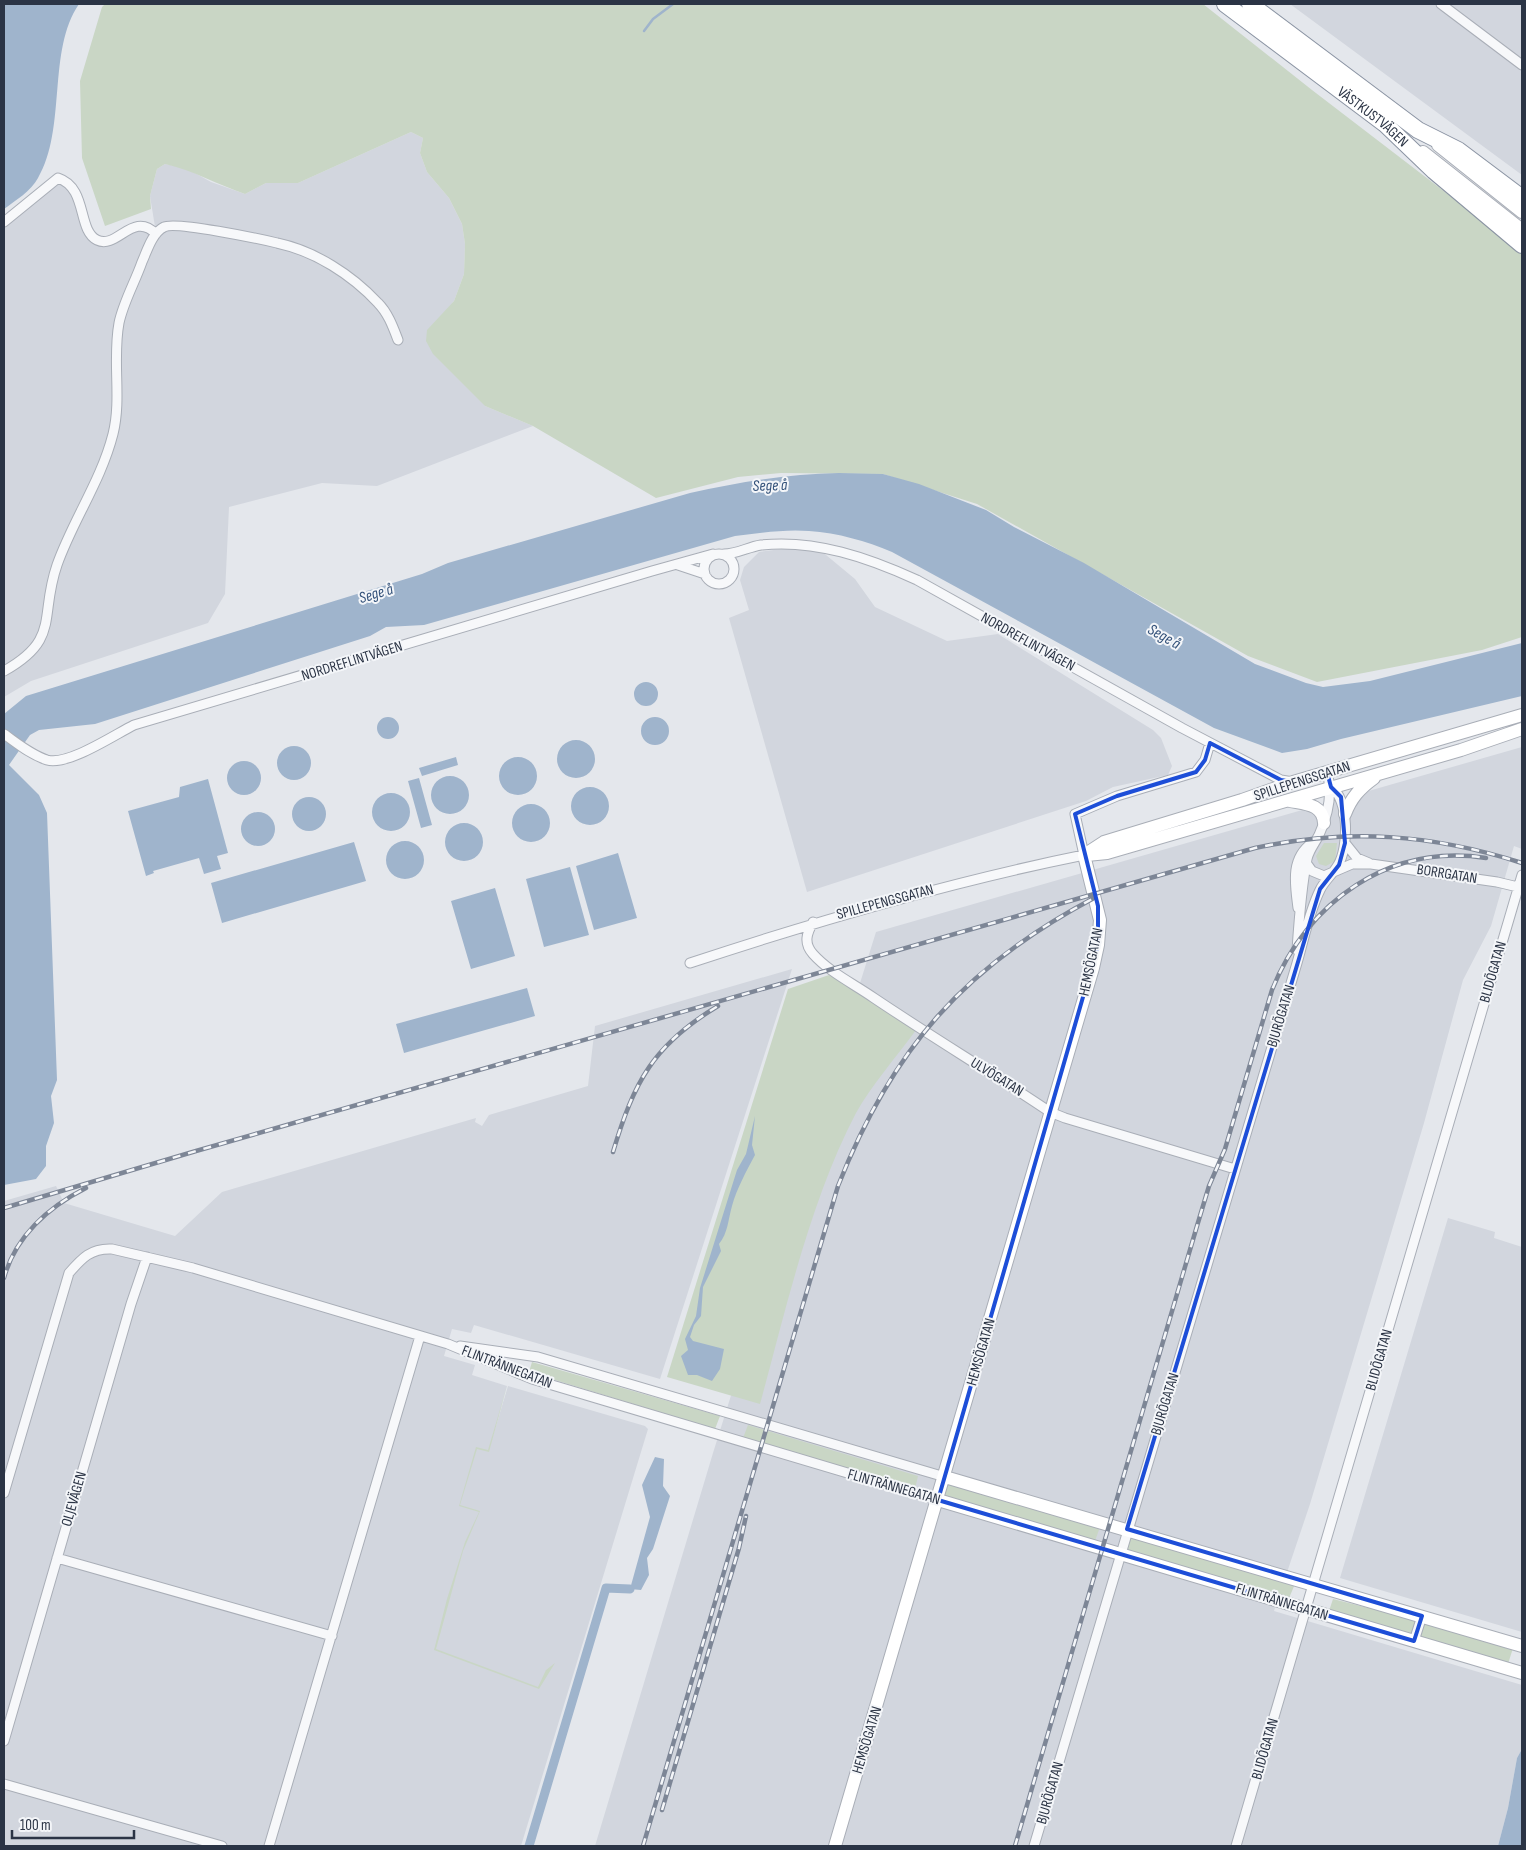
<svg xmlns="http://www.w3.org/2000/svg" width="1526" height="1850" font-family="'Sofia Sans Condensed',sans-serif">
  <style>
    .built { fill: #d2d6de }
    .green { fill: #c9d6c5 }
    .water { fill: #9fb4cc }
    .lines { fill: none; stroke-linecap: round; stroke-linejoin: round }
    .stream { stroke: #9fb4cc; stroke-width: 2.5 }
    .canal { stroke: #9fb4cc; stroke-width: 9 }
    .street-casing { stroke: #a9aeb7; stroke-width: 11 }
    .secondary-casing { stroke: #a9aeb7; stroke-width: 14 }
    .highway-casing { stroke: #8b94a3; stroke-width: 18 }
    .street { stroke: #f7f8fa; stroke-width: 9 }
    .secondary { stroke: #fff; stroke-width: 12 }
    .highway { stroke: #fff; stroke-width: 16 }
    .rail-casing { stroke: #7d8696; stroke-width: 4.5 }
    .rail { stroke: #f4f6f9; stroke-width: 2.5; stroke-dasharray: 8; stroke-linecap: butt }
    .marked { fill: none; stroke: #1d4ed8; stroke-width: 4; stroke-linejoin: round }
    .labels { text-anchor: middle; dominant-baseline: central; stroke-width: 4; stroke-linejoin: round; paint-order: stroke }
    .street-label { font-size: 15px; fill: #2b3445; stroke: #f4f6f9 }
    .water-label { font-size: 16px; font-style: italic; fill: #34527a; stroke: #f4f6f9 }
  </style>
  <rect width="100%" height="100%" fill="#e4e7ec"/>
  <path class="built" d="M 1290,4 L 1522,4 L 1522,175 Z
    M 411,132 L 423,138 L 420,153 L 427,172 L 449,198 L 462,224 L 465,244 L 464,274 L 454,301 L 445,312 L 485,406 L 533,426 L 377,486 L 322,483 L 229,507 L 225,594 L 208,623 L 31,681 L 4,697 L 4,222 L 50,183 L 68,181 L 86,223 L 98,241 L 129,229 L 156,233 L 150,196 L 157,169 L 165,164 L 186,168 L 211,182 L 245,194 L 266,183 L 298,183 Z
    M 789,548 L 820,550 L 855,579 L 875,607 L 947,641 L 998,634 L 1153,730 L 1161,738 L 1172,766 L 1168,775 L 1113,787 L 1086,801 L 807,892 L 729,618 L 749,610 L 740,580 L 744,567 L 759,552 Z
    M 1522,747 L 1522,849 L 1514,846 L 1491,926 L 1463,980 L 1424,1123 L 1310,1504 L 1274,1611 L 1522,1685 L 1522,1749 L 1517,1758 L 1508,1808 L 1498,1846 L 595,1846 L 713,1453 L 876,932 Z
    M 792,969 L 660,1379 L 474,1325 L 471,1333 L 452,1329 L 444,1356 L 475,1365 L 472,1375 L 507,1386 L 489,1449 L 508,1386 L 645,1426 L 648,1429 L 521,1846 L 4,1846 L 4,1201 L 56,1186 L 64,1203 L 175,1236 L 222,1192 L 476,1118 L 475,1122 L 482,1126 L 489,1115 L 588,1086 L 595,1026 Z
    M 1448,1218 L 1495,1232 L 1494,1238 L 1522,1247 L 1522,1632 L 1340,1578 Z"/>
  <path class="green" d="M 105,4 L 1203,4 L 1312,90 L 1522,251 L 1522,637 L 1482,650 L 1317,682 L 1248,656 L 977,504 L 883,474 L 781,473 L 738,477 L 656,498 L 533,426 L 485,406 L 433,354 L 426,341 L 427,330 L 454,301 L 464,274 L 465,244 L 462,224 L 449,198 L 427,172 L 420,153 L 423,138 L 411,132 L 298,183 L 266,183 L 245,194 C 218,185 193,170 165,164 L 157,169 L 150,196 L 151,209 L 105,226 L 82,158 L 80,81 L 102,7 Z
    M 1324,843 L 1337,843 L 1335,861 L 1326,866 L 1319,864 L 1316,856 Z
    M 829,975 L 856,989 L 916,1030 C 897,1056 871,1086 856,1113 C 810,1201 786,1309 760,1404 L 667,1377 L 788,989 Z
    M 532,1362 L 720,1416 L 715,1429 L 529,1372 Z
    M 507,1386 L 489,1452 L 477,1449 L 460,1505 L 480,1511 L 463,1551 L 436,1649 L 538,1687 L 546,1670 L 555,1663 L 539,1689 L 434,1650 L 447,1599 L 465,1542 L 479,1512 L 459,1506 L 476,1447 L 488,1450 Z
    M 748,1425 L 918,1476 L 915,1489 L 743,1438 Z
    M 948,1483 L 1100,1527 L 1095,1541 L 944,1497 Z
    M 1129,1535 L 1295,1584 L 1289,1598 L 1125,1551 Z
    M 1333,1599 L 1416,1620 L 1412,1636 L 1329,1611 Z
    M 1424,1622 L 1513,1648 L 1508,1664 L 1419,1639 Z"/>
  <path class="water" d="M 4,4 L 79,4 C 47,50 67,129 38,178 C 31,191 15,201 4,209 Z
    M 839,473 L 883,474 L 919,484 L 986,510 L 1014,527 L 1084,563 L 1255,664 L 1306,683 L 1323,687 L 1370,681 L 1522,643 L 1522,696 L 1341,739 L 1307,749 L 1282,753 L 1214,728 L 892,552 C 866,541 838,533 809,531 C 785,529 760,533 735,536 L 424,625 L 386,627 L 370,636 L 95,724 L 39,730 L 30,735 L 9,765 L 39,795 L 47,813 L 57,1080 L 51,1096 L 54,1123 L 46,1146 L 46,1166 L 36,1179 L 4,1185 L 4,714 L 26,696 L 422,574 L 448,563 L 690,493 C 739,482 788,474 839,473 Z
    M634 694a12 12 0 1 1 24 0a12 12 0 1 1-24 0Z
    M641 731a14 14 0 1 1 28 0a14 14 0 1 1-28 0Z
    M377 728a11 11 0 1 1 22 0a11 11 0 1 1-22 0Z
    M557 759a19 19 0 1 1 38 0a19 19 0 1 1-38 0Z
    M277 763a17 17 0 1 1 34 0a17 17 0 1 1-34 0Z
    M499 776a19 19 0 1 1 38 0a19 19 0 1 1-38 0Z
    M 456,757 L 458,765 L 422,776 L 419,768 Z
    M227 778a17 17 0 1 1 34 0a17 17 0 1 1-34 0Z
    M431 795a19 19 0 1 1 38 0a19 19 0 1 1-38 0Z
    M 419,778 L 432,825 L 421,828 L 408,781 Z
    M 208,779 L 228,853 L 217,856 L 221,869 L 204,874 L 199,858 L 153,871 L 154,873 L 146,876 L 128,811 L 179,797 L 180,787 Z
    M571 806a19 19 0 1 1 38 0a19 19 0 1 1-38 0Z
    M372 812a19 19 0 1 1 38 0a19 19 0 1 1-38 0Z
    M292 814a17 17 0 1 1 34 0a17 17 0 1 1-34 0Z
    M512 823a19 19 0 1 1 38 0a19 19 0 1 1-38 0Z
    M241 829a17 17 0 1 1 34 0a17 17 0 1 1-34 0Z
    M445 842a19 19 0 1 1 38 0a19 19 0 1 1-38 0Z
    M386 860a19 19 0 1 1 38 0a19 19 0 1 1-38 0Z
    M 354,842 L 366,881 L 222,923 L 211,883 Z
    M 618,853 L 637,918 L 594,930 L 576,866 Z
    M 570,867 L 589,935 L 544,947 L 526,879 Z
    M 495,888 L 515,956 L 471,969 L 451,901 Z
    M 527,988 L 535,1016 L 404,1053 L 396,1024 Z
    M 755,1116 L 752,1145 L 755,1155 C 746,1172 737,1188 732,1206 C 728,1220 728,1233 719,1244 L 721,1251 L 703,1287 L 701,1316 L 694,1325 L 690,1337 L 693,1341 L 724,1349 L 720,1369 L 712,1381 L 697,1375 L 688,1375 L 681,1356 L 688,1350 L 685,1339 L 696,1316 L 700,1288 L 737,1170 L 746,1154 Z
    M 655,1457 L 664,1459 L 663,1486 L 670,1496 L 653,1549 L 647,1558 L 649,1575 L 641,1590 L 630,1589 L 650,1517 L 642,1485 Z
    M 1522,1749 L 1522,1846 L 1498,1846 L 1508,1808 L 1517,1758 Z"/>
  <g class="lines">
    <path class="stream" d="M 644,31 L 653,19 L 673,4"/>
    <path class="canal" d="M 529,1846 L 606,1588 L 630,1589"/>
    <g class="street-casing">
      <path id="street" d="M 1441,4 L 1522,65
        M 4,222 L 58,178 C 88,188 77,230 97,240 C 117,250 133,210 156,234
        M704 569a15 15 0 1 1 30 0a15 15 0 1 1-30 0Z
        M 724,554 C 737,554 748,547 761,545 C 815,539 869,558 917,580 L 1182,728 L 1281,780 L 1293,782
        M 678,565 L 705,574
        M 4,671 C 61,639 39,617 57,565 C 73,520 101,481 113,434 C 122,398 112,360 119,323 C 123,303 135,282 142,262 C 147,251 152,233 164,227 C 175,221 260,239 277,243 C 315,251 352,275 378,303 C 388,313 393,327 398,340
        M 4,734 C 17,743 31,755 47,760 C 68,766 114,735 134,725 L 652,571 L 713,554
        M 1345,843 L 1357,858 L 1369,863
        M 1307,864 L 1312,871 L 1324,876 L 1352,864 L 1371,864 L 1497,882 L 1522,888
        M 1298,908 C 1295,884 1290,859 1312,843
        M 813,922 C 807,933 803,943 813,954 C 829,972 854,984 874,998 C 932,1037 992,1073 1050,1112 L 1065,1118 L 1235,1169
        M 1297,950 C 1299,920 1301,889 1307,859 C 1309,850 1315,843 1319,835 C 1328,815 1333,793 1327,772
        M 690,963 C 820,920 950,882 1084,855 L 1075,814 L 1117,796 L 1196,772 L 1205,760 L 1210,743
        M 460,1346 L 538,1357 L 945,1477
        M 4,1493 L 69,1273 C 82,1258 91,1248 112,1249 L 193,1268 L 448,1344 L 532,1379 L 938,1500
        M 57,1558 L 332,1636
        M 1414,1641 L 1422,1616
        M 4,1741 L 131,1304 L 147,1257
        M 4,1784 L 222,1846
        M 269,1846 L 420,1336
        M 1034,1846 L 1297,963 C 1304,939 1309,912 1320,890 C 1324,881 1333,874 1338,865 C 1349,847 1349,799 1331,787
        M 1236,1846 L 1522,875"/>
    </g>
    <g class="secondary-casing">
      <path id="secondary" d="M 1438,145 L 1522,212
        M 1423,152 L 1522,230
        M 1290,801 C 1305,804 1323,804 1324,823
        M 1345,814 C 1351,798 1360,788 1374,778
        M 1084,855 L 1104,842 L 1242,800 L 1293,782 L 1522,715
        M 1087,855 L 1107,853 L 1461,750 L 1522,729
        M 945,1477 L 1522,1646
        M 938,1500 L 1522,1673
        M 835,1846 L 1093,968 L 1098,945 L 1100,920 L 1084,855"/>
    </g>
    <g class="highway-casing">
      <g id="highway">
        <path id="s1" d="M 1225,4 L 1385,124 L 1434,171 L 1522,245"/>
        <path d="M 1250,4 L 1418,130 L 1458,150 L 1522,198"/>
      </g>
    </g>
    <use href="#street" class="street"/>
    <use href="#secondary" class="secondary"/>
    <use href="#highway" class="highway"/>
    <g class="rail-casing">
      <path id="rail" d="M 613,1152 C 634,1082 653,1045 718,1006
        M 4,1208 L 196,1151 L 1255,848 C 1348,828 1432,834 1522,863
        M 4,1278 C 15,1237 48,1207 86,1188
        M 662,1810 L 739,1548 L 746,1516
        M 643,1846 L 838,1186 C 892,1049 964,967 1094,898
        M 1015,1846 L 1197,1226 L 1209,1186 L 1225,1149 L 1272,990 C 1307,902 1389,843 1486,858"/>
    </g>
    <use href="#rail" class="rail"/>
  </g>
  <path class="marked" d="M 1210,743 L 1281,780 L 1293,782 L 1327,772 L 1331,787 L 1341,797 L 1345,843 L 1339,865 L 1320,889 L 1127,1529 L 1422,1616 L 1414,1641 L 938,1500 L 1098,945 L 1098,906 L 1075,814 L 1117,796 L 1196,772 L 1205,760 Z"/>
  <g class="labels">
    <g class="street-label">
      <text stroke="none"><textPath href="#s1" startOffset="186">VÄSTKUSTVÄGEN</textPath></text>
      <text transform="translate(1028 642) rotate(29)">NORDREFLINTVÄGEN</text>
      <text transform="translate(352 661) rotate(-17)">NORDREFLINTVÄGEN</text>
      <text transform="translate(1302 781) rotate(-18)">SPILLEPENGSGATAN</text>
      <text transform="translate(1447 874) rotate(9)">BORRGATAN</text>
      <text transform="translate(885 902) rotate(-15)">SPILLEPENGSGATAN</text>
      <text transform="translate(1091 962) rotate(-78)">HEMSÖGATAN</text>
      <text transform="translate(1493 972) rotate(-74)">BLIDÖGATAN</text>
      <text transform="translate(1281 1016) rotate(-73)">BJURÖGATAN</text>
      <text transform="translate(997 1077) rotate(32)">ULVÖGATAN</text>
      <text transform="translate(981 1352) rotate(-74)">HEMSÖGATAN</text>
      <text transform="translate(1379 1360) rotate(-74)">BLIDÖGATAN</text>
      <text transform="translate(507 1367) rotate(21)">FLINTRÄNNEGATAN</text>
      <text transform="translate(1165 1404) rotate(-73)">BJURÖGATAN</text>
      <text transform="translate(894 1487) rotate(16)">FLINTRÄNNEGATAN</text>
      <text transform="translate(74 1499) rotate(-74)">OLJEVÄGEN</text>
      <text transform="translate(1282 1602) rotate(17)">FLINTRÄNNEGATAN</text>
      <text transform="translate(867 1740) rotate(-73)">HEMSÖGATAN</text>
      <text transform="translate(1265 1749) rotate(-74)">BLIDÖGATAN</text>
      <text transform="translate(1050 1793) rotate(-74)">BJURÖGATAN</text>
    </g>
    <g class="water-label">
      <text transform="translate(770 486) rotate(-2)">Sege å</text>
      <text transform="translate(376 594) rotate(-17)">Sege å</text>
      <text transform="translate(1164 637) rotate(29)">Sege å</text>
    </g>
  </g>
  <rect width="1526" height="1850" fill="none" stroke="#2b3445" stroke-width="10"/>
  <path d="M12 1830v8h122v-8" fill="none" stroke="#2b3445" stroke-width="2.5"/>
  <text x="20" y="1830" font-size="15" fill="#2b3445" stroke="#f4f6f9" stroke-width="4" paint-order="stroke">100 m</text>
</svg>
